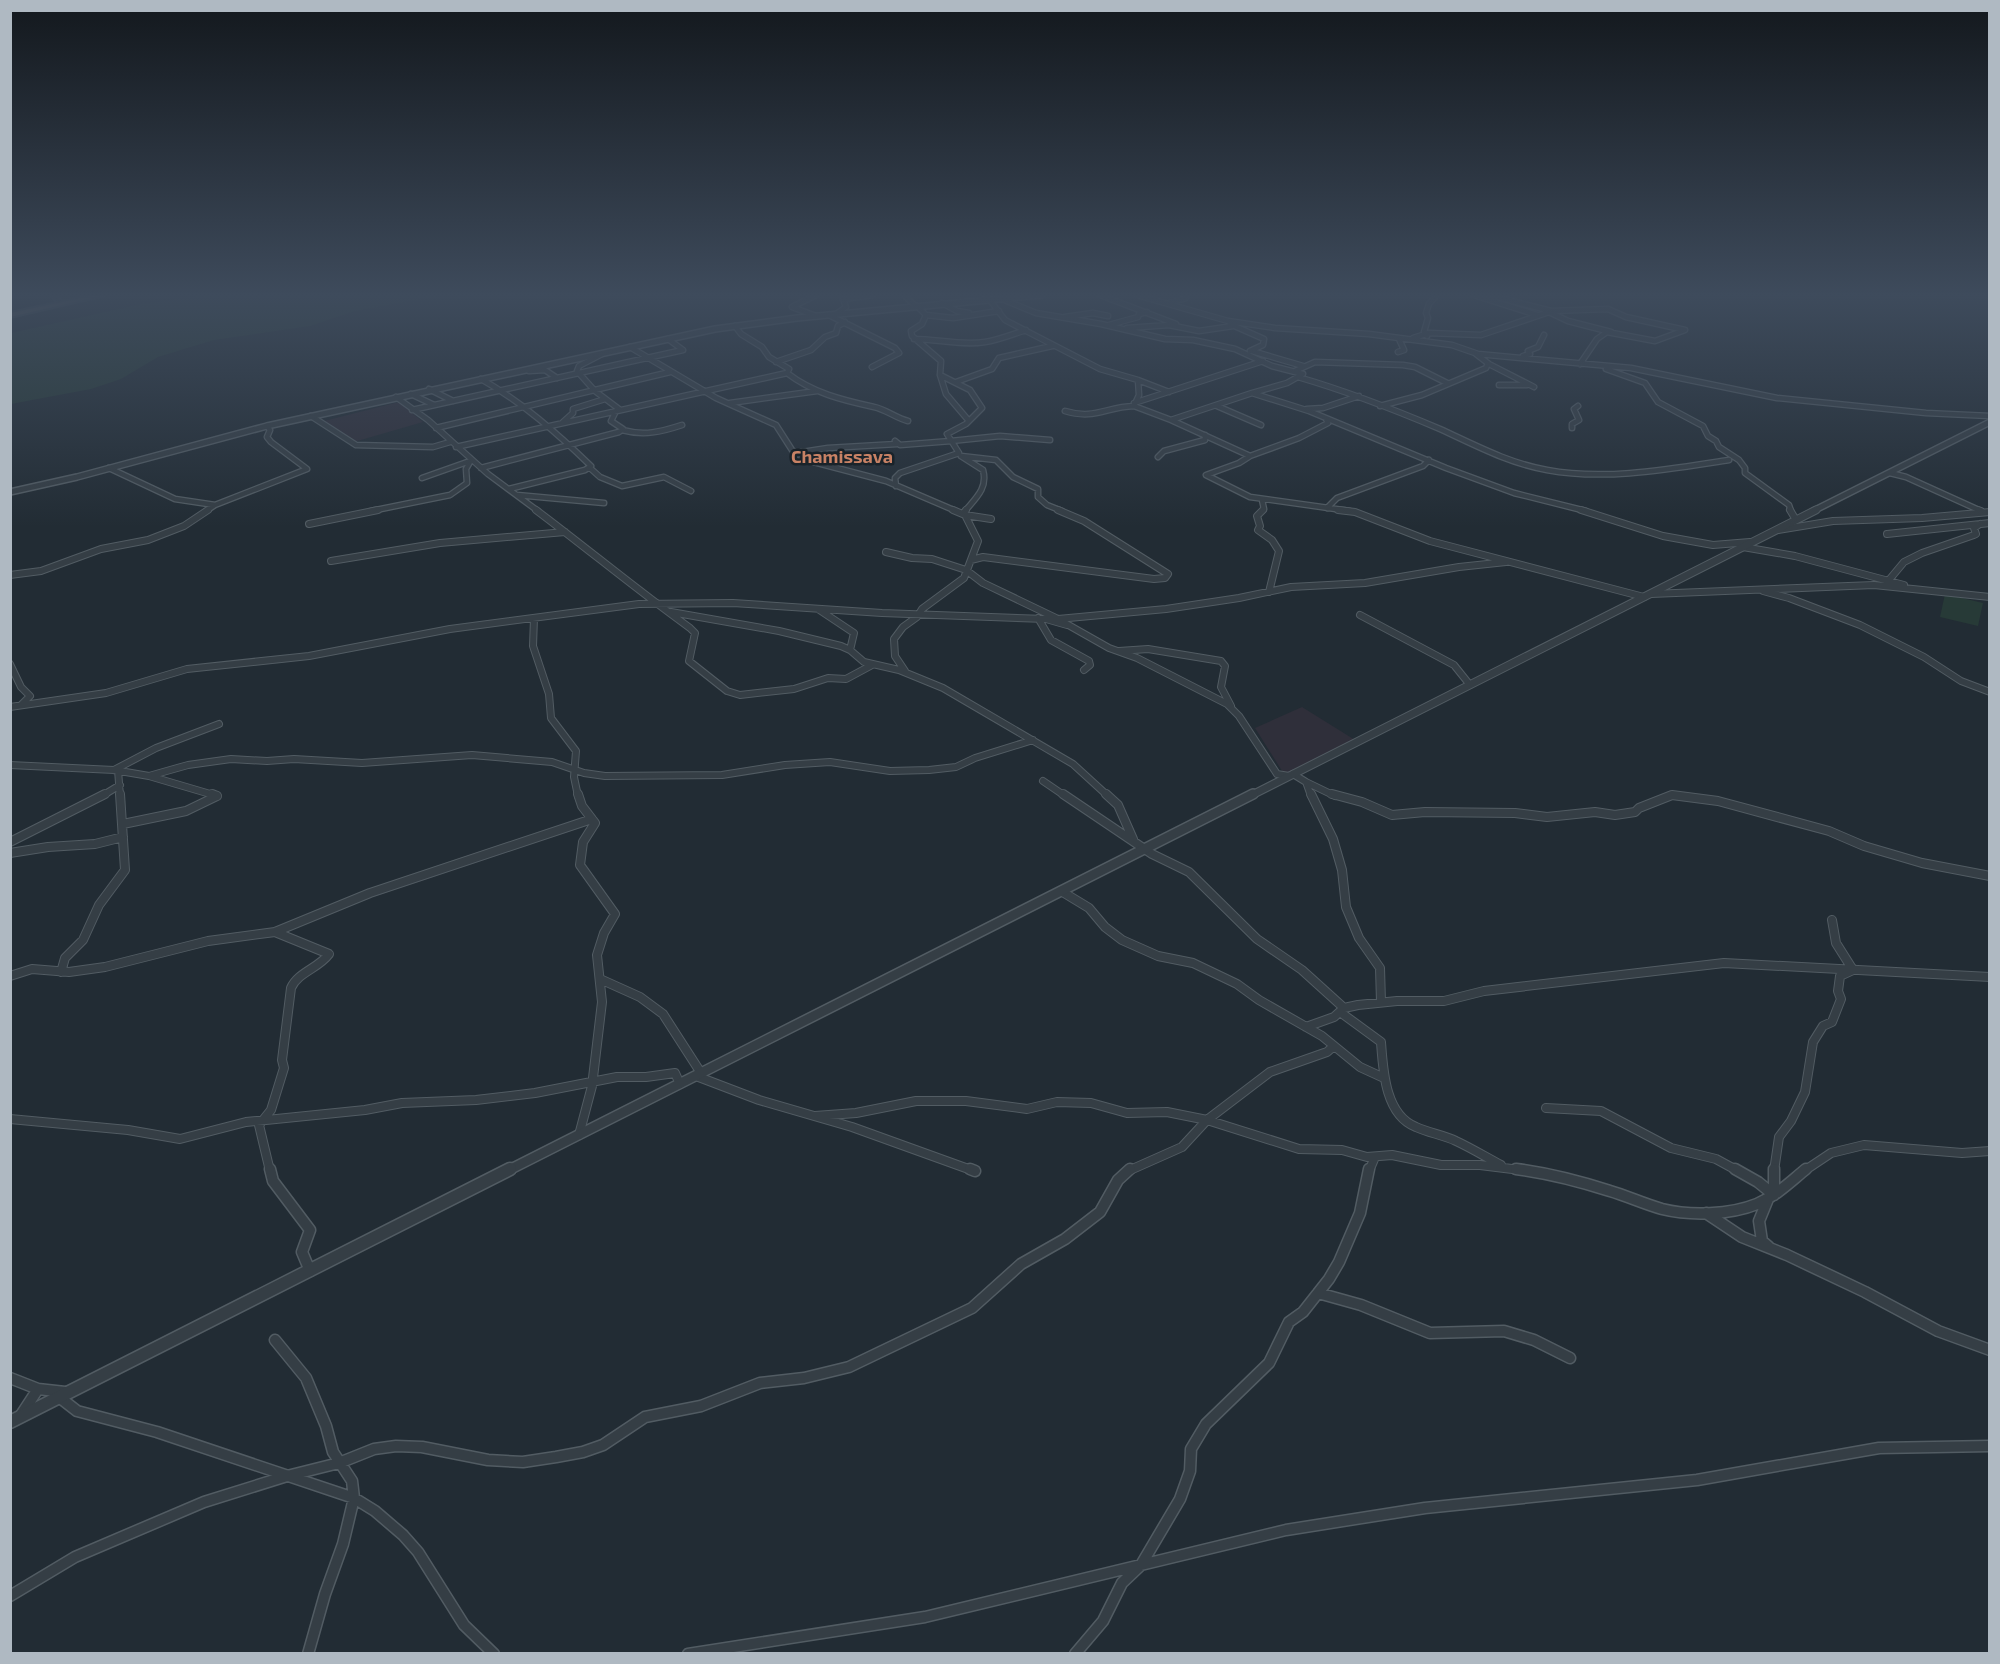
<svg xmlns="http://www.w3.org/2000/svg" width="2000" height="1664" font-family="'Exo 2',sans-serif">
  <style>
    .medical { fill: #2f2f3a }
    .green { fill: #273a37 }
    .lines { fill: none; stroke-linecap: round; stroke-linejoin: round }
    .minor-far3-casing { stroke: #525c63; stroke-width: 7 }
    .minor-far2-casing { stroke: #525c63; stroke-width: 8 }
    .minor-far1-casing { stroke: #525c63; stroke-width: 10 }
    .minor-casing { stroke: #525c63; stroke-width: 13 }
    .tertiary-far3-casing { stroke: #525c63; stroke-width: 8 }
    .tertiary-far2-casing { stroke: #525c63; stroke-width: 9 }
    .tertiary-far1-casing { stroke: #525c63; stroke-width: 12 }
    .tertiary-casing { stroke: #525c63; stroke-width: 15 }
    .trunk-casing { stroke: #3f4950; stroke-width: 4 }
    .minor-far3 { stroke: #353e45; stroke-width: 4.5 }
    .minor-far2 { stroke: #353e45; stroke-width: 6 }
    .minor-far1 { stroke: #353e45; stroke-width: 8 }
    .minor { stroke: #353e45; stroke-width: 10 }
    .tertiary-far3 { stroke: #353e45; stroke-width: 5 }
    .tertiary-far2 { stroke: #353e45; stroke-width: 7 }
    .tertiary-far1 { stroke: #353e45; stroke-width: 9 }
    .tertiary { stroke: #353e45; stroke-width: 12 }
    .trunk { fill: #5f5e5c; fill-rule: evenodd }
    .labels { text-anchor: middle; dominant-baseline: central; stroke-width: 5; stroke-linejoin: round; paint-order: stroke }
    .far-neighbourhood-label { font-size: 18px; font-weight: bold; fill: #c88265; stroke: #1a232a }
  </style>
  <rect width="100%" height="100%" fill="#222c34"/>
  <path class="medical" d="M 399,402 L 423,422 L 354,442 L 324,421 Z
    M 1302,707 L 1355,740 L 1284,774 L 1255,728 Z"/>
  <path class="green" d="M 203,295 L 442,295 L 355,311 L 310,326 L 214,340 L 158,357 L 121,379 L 91,389 L 11,404 L 11,333 L 141,304 Z
    M 1945,594 L 1983,603 L 1978,626 L 1940,617 Z"/>
  <g class="lines">
    <g class="minor-far3-casing">
      <path id="minor-far3" d="M 53,295 L 60,302
        M 816,295 L 792,307 L 816,316
        M 904,295 L 915,306
        M 986,295 L 1005,320 L 1100,369 L 1138,380 L 1139,395 L 1134,406 L 1171,420 L 1252,393 L 1309,411 L 1446,468 L 1514,493 L 1586,511
        M 1100,295 L 1176,324
        M 1137,295 L 1228,321 L 1275,328 L 1369,334 L 1452,345 L 1478,354 L 1631,368 L 1777,398 L 1926,413 L 1990,416
        M 1474,295 L 1537,315
        M 1489,295 L 1551,311 L 1608,309 L 1626,317 L 1685,330 L 1655,341 L 1607,332 L 1597,339 L 1580,364
        M 1002,299 L 1036,313 L 1101,324 L 1165,339 L 1193,340 L 1235,349 L 1272,366 L 1303,374 L 1287,383 L 1252,393
        M 942,303 L 957,311 L 969,313
        M 1169,303 L 1186,298
        M 1549,312 L 1568,321 L 1611,332
        M 836,314 L 846,307 L 843,299 L 873,295
        M 829,315 L 895,348 L 899,353 L 872,367
        M 926,315 L 953,318 L 999,311
        M 1065,317 L 1093,313 L 1108,316
        M 1230,324 L 1264,339 L 1263,345 L 1250,351
        M 1109,325 L 1138,317 L 1139,314 L 1147,312
        M 735,326 L 741,334 L 762,347 L 769,357 L 789,369 L 787,373
        M 1127,328 L 1169,325 L 1199,331 L 1233,326
        M 1427,336 L 1424,332 L 1428,318 L 1426,313 L 1429,304 L 1436,296
        M 1413,338 L 1429,333 L 1481,335 L 1549,312
        M 914,339 C 937,339 962,346 985,342 C 999,340 1013,334 1026,330
        M 630,347 L 716,398 L 776,425 L 792,450 L 806,460 L 886,481 L 956,511
        M 1252,351 L 1303,366
        M 1398,352 L 1404,350 L 1399,339
        M 602,354 L 579,366 L 577,371 L 595,391 L 619,409
        M 1476,354 L 1489,364 L 1534,387
        M 1523,356 L 1530,354 L 1528,351 L 1538,347 L 1544,335
        M 776,362 L 811,350 L 825,337 L 836,333 L 838,326 L 845,322
        M 1606,369 L 1645,383 L 1658,402 L 1703,426 L 1708,436 L 1716,441 L 1719,447 L 1739,460 L 1745,468 L 1745,473 L 1789,505 L 1791,511
        M 529,371 L 545,370 L 557,378
        M 1295,371 L 1315,362 L 1403,365 L 1415,367 L 1447,383
        M 940,375 L 946,394 L 969,421
        M 1298,377 C 1346,391 1393,409 1440,429 C 1475,445 1508,463 1547,470 C 1606,481 1670,469 1729,460
        M 481,379 C 522,402 558,434 591,466 L 585,470 L 509,489
        M 1138,380 L 1169,392
        M 956,382 L 992,369 L 999,358 L 1052,346
        M 1499,385 L 1527,385
        M 429,389 L 453,401
        M 411,394 L 434,405
        M 396,397 L 428,420 L 488,474 L 538,511
        M 730,403 L 817,391
        M 1134,403 L 1263,361
        M 1217,406 L 1261,425
        M 1380,406 L 1422,395 L 1486,368 L 1488,363
        M 1307,409 L 1323,408 L 1359,396
        M 412,410 L 683,350 L 668,339
        M 1065,411 C 1095,420 1105,407 1134,406
        M 311,416 L 356,445 L 433,447 L 450,442
        M 1171,420 L 1250,456 L 1239,463 L 1206,475 L 1250,497 L 1350,511
        M 563,422 L 573,413 L 573,409 L 605,399
        M 436,428 L 670,372
        M 1572,428 L 1572,424 L 1579,420 L 1574,409 L 1578,406
        M 622,430 C 644,436 661,432 682,425
        M 895,441 L 900,445 L 951,441
        M 951,441 L 1000,436 L 1050,440
        M 456,447 L 787,373 C 813,393 842,400 874,407 C 885,409 896,418 908,421
        M 796,453 L 828,448 L 897,444
        M 961,456 L 996,460 L 1013,477 L 1038,489 L 1038,497 L 1047,505 L 1062,511
        M 961,456 L 983,470 C 988,488 976,498 965,511
        M 1250,456 L 1299,438 L 1328,423 L 1326,419
        M 1158,457 L 1164,451 L 1205,440 L 1205,435
        M 109,468 L 175,499 L 215,505
        M 481,468 L 619,432 L 623,429 L 611,421 L 616,411
        M 590,468 L 600,477 L 622,486 L 664,477 L 691,491
        M 1890,473 L 1906,477 L 1981,511
        M 422,478 L 470,461
        M 896,486 L 895,478 L 900,473 L 959,453 L 947,434 L 966,424 L 982,408 L 970,390 L 940,375 L 941,361 L 912,336 L 911,331 L 922,324 L 926,315 L 917,306
        M 517,495 L 604,503
        M 1327,508 L 1337,498 L 1423,466 L 1429,460
        M 206,511 L 215,505 L 307,469 L 271,442 L 267,437 L 270,430 L 267,426
        M 371,511 L 450,495 L 467,483 L 466,469 L 470,462
        M 1262,511 L 1264,509 L 1262,500"/>
    </g>
    <g class="minor-far2-casing">
      <path id="minor-far2" d="M 536,510 C 588,549 637,590 690,628 L 695,633 L 689,661 L 727,691 L 740,695 L 794,689 L 828,678 L 846,679 L 872,665
        M 953,510 L 965,515 L 991,519
        M 1263,510 L 1257,516 L 1260,526 L 1258,530 L 1272,540 L 1279,551 L 1269,592
        M 1338,510 L 1355,512 L 1430,541 L 1644,597
        M 1581,510 L 1663,536 L 1713,545 L 1750,542
        M 1790,510 L 1796,520
        M 1978,510 L 1981,511
        M 963,514 L 966,510
        M 309,524 L 378,510
        M 1778,530 L 1833,521 L 1922,518 L 1990,512
        M 1887,534 L 1990,523
        M 1743,547 L 1795,556 L 1904,585
        M 886,552 L 912,558 L 932,559 L 966,570 L 983,583 L 1056,618 L 1109,648 L 1137,658 L 1227,704 L 1239,716 L 1277,774 L 1289,776
        M 971,560 L 983,557 L 1154,579 L 1165,578 L 1168,574 L 1084,521 L 1058,510
        M 331,561 L 440,543 L 565,532
        M 10,575 L 41,571 L 101,549 L 148,540 L 184,526 L 208,510
        M 1889,580 L 1904,562 L 1922,553 L 1974,535 L 1976,534 L 1974,528 L 1980,524
        M 1763,591 L 1789,598 L 1860,625 L 1924,657 L 1961,681 L 1990,692
        M 1651,594 L 1874,585 L 1990,597
        M 818,609 L 854,633 L 850,650
        M 671,612 L 779,631 L 841,646 L 850,650 L 864,662 L 899,670 L 943,688 L 1073,764 L 1108,796
        M 1360,615 L 1454,665 L 1470,685
        M 534,618 L 533,646 L 549,694 L 551,718 L 576,751 L 574,777 L 578,796
        M 1038,618 L 1051,640 L 1089,661 L 1090,665 L 1084,670
        M 1058,619 L 1166,609 L 1239,598 L 1291,587 L 1365,583 L 1459,567 L 1506,562
        M 1119,651 L 1148,649 L 1221,661 L 1225,666 L 1221,687 L 1231,706
        M 10,664 L 21,687 L 30,696 L 21,705
        M 905,671 L 895,656 L 894,639 L 903,627 L 917,617 L 922,609 L 964,578 L 978,541 L 965,515
        M 10,707 L 106,693 L 187,669 L 309,656 L 450,629 L 639,604 L 733,603 L 882,613 L 1046,619 L 1067,625
        M 10,765 L 114,770 L 149,776 L 217,796
        M 114,770 L 156,748 L 219,724
        M 118,770 L 120,796
        M 1293,774 L 1306,782 L 1311,796
        M 149,776 L 188,765 L 231,759 L 267,761 L 294,759 L 362,763 L 472,755 L 552,762 L 584,773 L 605,776 L 722,775 L 785,765 L 830,762 L 890,771 L 929,770 L 956,767 L 975,758 L 1033,740
        M 1043,781 L 1065,796
        M 1306,782 L 1335,796
        M 102,796 L 120,785
        M 1670,796 L 1681,796"/>
    </g>
    <g class="minor-far1-casing">
      <path id="minor-far1" d="M 212,794 L 217,796
        M 578,794 L 582,806 L 595,823 L 583,842 L 580,865 L 615,914 L 604,933 L 597,955 L 602,1002 L 592,1086 L 579,1135
        M 1063,794 L 1152,854 L 1189,872 L 1257,939 L 1302,970 L 1344,1008
        M 1106,794 L 1118,805 L 1133,839
        M 1311,794 L 1333,839 L 1342,870 L 1346,907 L 1359,938 L 1380,968 L 1381,1002
        M 1332,794 L 1362,802 L 1392,815 L 1425,812 L 1515,813 L 1547,817 L 1595,812 L 1615,815 L 1635,812 L 1639,808 L 1672,795 L 1718,801 L 1829,831 L 1864,846 L 1922,863 L 1990,876
        M 123,824 L 186,811 L 217,796
        M 10,842 L 105,794
        M 10,853 L 48,847 L 95,844 L 123,837
        M 1061,891 L 1089,908 L 1105,927 L 1122,940 L 1158,956 L 1193,963 L 1237,984 L 1259,1000 L 1322,1036 L 1360,1067 L 1384,1078
        M 61,972 L 65,958 L 83,940 L 99,905 L 125,870 L 120,794
        M 10,976 L 32,969 L 69,972 L 105,967 L 208,941 L 275,932 L 370,893 L 592,819
        M 600,979 L 640,997 L 663,1014 L 701,1073
        M 1340,1012 L 1381,1042 C 1383,1070 1385,1115 1416,1127 C 1429,1133 1444,1135 1456,1141 C 1471,1148 1486,1157 1501,1165
        M 1306,1027 L 1334,1017 L 1344,1008 L 1358,1005 L 1397,1001 L 1444,1001 L 1484,991 L 1724,963 L 1990,977
        M 696,1076 L 759,1100 L 852,1127 L 974,1171
        M 1546,1108 L 1601,1111 L 1671,1148 L 1716,1159 L 1738,1171
        M 815,1116 L 856,1113 L 916,1101 L 966,1101 L 1027,1109 L 1057,1102 L 1091,1103 L 1127,1113 L 1167,1112 L 1207,1120 L 1299,1149 L 1342,1150 L 1367,1157 L 1392,1155 L 1441,1165 L 1480,1165 L 1528,1171
        M 10,1119 L 128,1130 L 180,1139 L 246,1122 L 365,1110 L 402,1103 L 476,1100 L 535,1093 L 617,1077 L 646,1077 L 675,1073 L 680,1084
        M 270,1171 L 259,1125 L 271,1110 L 284,1068 L 282,1060 L 291,988 C 298,972 319,968 329,954 L 275,932
        M 1128,1171 L 1182,1147 L 1207,1120 L 1270,1072 L 1327,1052 L 1334,1046
        M 1369,1171 L 1375,1157
        M 1774,1171 L 1779,1137 L 1791,1121 L 1805,1092 L 1813,1042 L 1823,1026 L 1832,1022 L 1841,999 L 1838,991 L 1840,976 L 1853,970 L 1836,943 L 1832,920
        M 1804,1171 L 1831,1153 L 1864,1145 L 1962,1153 L 1990,1151"/>
    </g>
    <g class="minor-casing">
      <path id="minor" d="M 270,1169 L 273,1181 L 310,1230 L 302,1252 L 310,1271
        M 970,1169 L 975,1171
        M 1516,1169 C 1547,1173 1579,1181 1610,1191 C 1627,1196 1644,1204 1662,1209 C 1690,1216 1730,1215 1757,1204 C 1776,1196 1790,1182 1806,1169
        M 1735,1169 L 1758,1182 L 1774,1195 L 1774,1169
        M 1768,1199 L 1759,1221 L 1762,1241 L 1769,1247
        M 1706,1213 L 1742,1237 L 1787,1255 L 1865,1292 L 1938,1331 L 1990,1350
        M 1318,1293 L 1361,1305 L 1430,1333 L 1504,1331 L 1534,1340 L 1570,1358
        M 275,1340 L 306,1378 L 326,1426 L 333,1452 L 352,1481 L 354,1498 L 343,1544 L 325,1594 L 308,1654
        M 10,1378 L 38,1389 L 65,1392
        M 59,1397 L 77,1411 L 157,1432 L 354,1498 L 375,1511 L 403,1535 L 418,1552 L 464,1625 L 494,1654
        M 21,1415 L 38,1389
        M 10,1596 L 75,1557 L 204,1502 L 287,1476 L 339,1463 L 374,1449 L 396,1446 L 422,1447 L 488,1460 L 523,1462 L 556,1457 L 583,1452 L 603,1445 L 645,1417 L 701,1406 L 760,1383 L 804,1378 L 849,1367 L 972,1308 L 1021,1264 L 1065,1239 L 1100,1212 L 1118,1180 L 1130,1169
        M 688,1654 L 925,1617 L 1286,1530 L 1425,1508 L 1697,1480 L 1879,1448 L 1990,1446
        M 1075,1654 L 1103,1621 L 1122,1583 L 1141,1565 L 1180,1499 L 1190,1471 L 1191,1449 L 1206,1424 L 1269,1363 L 1289,1322 L 1303,1312 L 1329,1279 L 1339,1262 L 1360,1213 L 1369,1169"/>
    </g>
    <g class="tertiary-far3-casing">
      <path id="tertiary-far3" d="M 10,492 L 77,477 L 267,426 L 715,329 L 797,318 L 1041,295
        M 1813,511 L 1990,422"/>
    </g>
    <g class="tertiary-far2-casing">
      <path id="tertiary-far2" d="M 1250,796 L 1816,510"/>
    </g>
    <g class="tertiary-far1-casing">
      <path id="tertiary-far1" d="M 507,1171 L 1253,794"/>
    </g>
    <g class="tertiary-casing">
      <path id="tertiary" d="M 10,1422 L 510,1169"/>
    </g>
    <g class="trunk-casing">
      <path id="trunk" d="M 96,295 L 105,295 L 10,317 L 10,313 Z"/>
    </g>
    <use href="#minor-far3" class="minor-far3"/>
    <use href="#minor-far2" class="minor-far2"/>
    <use href="#minor-far1" class="minor-far1"/>
    <use href="#minor" class="minor"/>
    <use href="#tertiary-far3" class="tertiary-far3"/>
    <use href="#tertiary-far2" class="tertiary-far2"/>
    <use href="#tertiary-far1" class="tertiary-far1"/>
    <use href="#tertiary" class="tertiary"/>
    <use href="#trunk" class="trunk"/>
  </g>
  <linearGradient id="sky" x2="0" y2="1"><stop stop-color="#13181d"/><stop offset="0.56" stop-color="#3e4b5c"/><stop offset="1" stop-color="#3e4b5c" stop-opacity="0"/></linearGradient>
  <rect width="2000" height="527" fill="url(#sky)"/>
  <g class="labels">
    <g class="far-neighbourhood-label">
      <text x="842" y="456">Chamissava</text>
    </g>
  </g>
  <rect width="2000" height="1664" fill="none" stroke="#afb9c2" stroke-width="24"/>
</svg>
